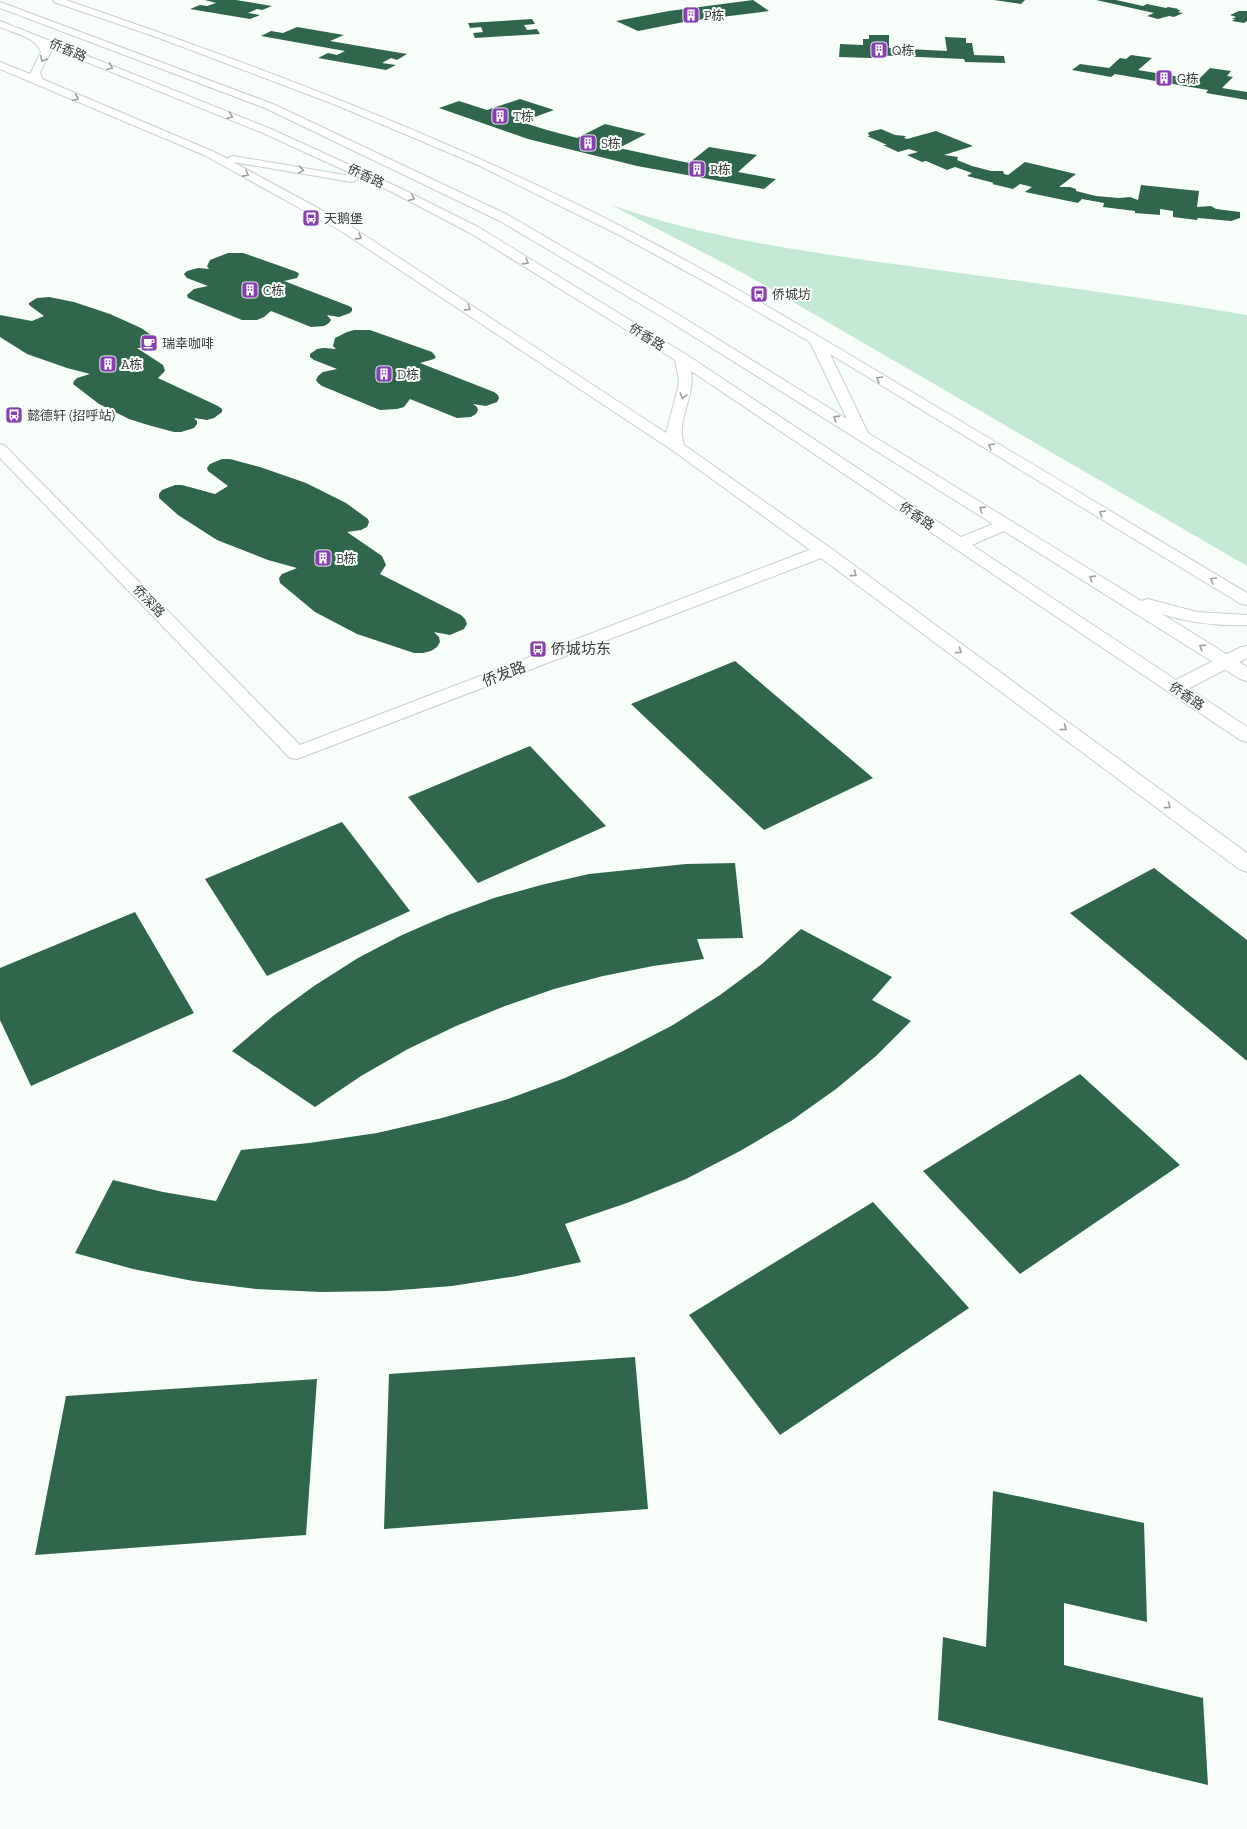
<svg xmlns="http://www.w3.org/2000/svg" width="1247" height="1829" font-family="'Zilla Slab','Noto Sans SC',serif">
  <style>
    .green { fill: #c4e9d4 }
    .building { fill: #30664c }
    .lines { fill: none; stroke-linecap: round; stroke-linejoin: round }
    .minor-casing { stroke: #c9d0cc; stroke-width: 2 }
    .major-casing { stroke: #c9d0cc; stroke-width: 2 }
    .minor { fill: #fff; fill-rule: evenodd }
    .major { fill: #fff; fill-rule: evenodd }
    .oneway { stroke: #9d9e9e }
    .labels { text-anchor: middle; dominant-baseline: central; stroke-width: 4; stroke-linejoin: round; paint-order: stroke }
    .far-poi-label { font-size: 13px; fill: #3b3d3c; stroke: #f7fefa; text-anchor: start }
    .far-street-label { font-size: 13px; fill: #3b3d3c; stroke: #f7fefa }
    .poi-label { font-size: 15px; fill: #3b3d3c; stroke: #f7fefa; text-anchor: start }
    .street-label { font-size: 15px; fill: #3b3d3c; stroke: #f7fefa }
  </style>
  <rect width="100%" height="100%" fill="#f7fefa"/>
  <path class="green" d="M 611,205 C 709,239 813,253 916,267 C 1026,282 1137,296 1247,315 L 1247,566 L 745,274 Z"/>
  <path class="building" d="M 205,0 L 236,0 L 272,6 L 262,10 L 257,9 L 248,13 L 260,15 L 250,19 L 190,9 L 200,5 L 207,6 L 216,3 Z
    M 753,0 L 769,11 L 689,21 L 638,31 L 616,21 L 669,11 Z
    M 994,0 L 1025,0 L 1021,4 Z
    M 1096,0 L 1116,0 L 1143,6 L 1147,4 L 1166,8 L 1168,7 L 1179,9 L 1177,10 L 1181,10 L 1178,12 L 1183,13 L 1174,17 L 1169,16 L 1158,19 L 1147,16 L 1154,13 Z
    M 1239,11 L 1247,11 L 1247,21 L 1244,23 L 1232,21 L 1235,19 L 1232,19 L 1236,17 L 1230,15 Z
    M 532,19 L 535,24 L 524,25 L 527,30 L 537,29 L 540,34 L 475,38 L 473,33 L 483,32 L 481,27 L 470,28 L 468,23 Z
    M 297,27 L 344,35 L 330,41 L 407,54 L 397,60 L 391,58 L 382,63 L 396,65 L 386,70 L 318,58 L 328,53 L 337,55 L 345,51 L 261,36 L 271,31 L 283,33 Z
    M 869,35 L 889,35 L 889,48 L 947,51 L 945,37 L 966,38 L 966,43 L 972,43 L 974,55 L 1004,56 L 1005,63 L 965,62 L 964,59 L 872,55 L 872,58 L 839,57 L 840,44 L 863,45 L 863,39 L 869,39 Z
    M 1131,55 L 1152,58 L 1138,70 L 1198,80 L 1210,68 L 1231,71 L 1227,76 L 1233,77 L 1222,88 L 1247,92 L 1247,100 L 1206,93 L 1208,90 L 1115,74 L 1111,77 L 1072,70 L 1080,64 L 1109,68 L 1120,58 L 1126,59 Z
    M 520,99 L 554,110 L 521,122 L 547,130 L 577,138 L 605,124 L 646,134 L 619,148 L 689,163 L 709,147 L 757,155 L 738,172 L 776,179 L 764,189 L 637,166 L 528,139 L 439,108 L 459,101 L 487,110 Z
    M 881,129 L 895,135 L 906,136 L 904,138 L 907,139 L 936,131 L 973,146 L 944,155 L 958,157 L 957,160 L 972,166 L 991,171 L 1003,171 L 1004,174 L 1008,175 L 1025,162 L 1076,174 L 1059,187 L 1070,187 L 1076,189 L 1076,191 L 1096,196 L 1119,198 L 1130,197 L 1138,200 L 1141,185 L 1199,191 L 1197,207 L 1211,206 L 1216,209 L 1240,212 L 1240,218 L 1231,221 L 1198,218 L 1197,220 L 1173,217 L 1173,211 L 1160,209 L 1160,215 L 1135,213 L 1135,211 L 1103,207 L 1104,203 L 1082,199 L 1078,203 L 1025,192 L 1032,187 L 1020,184 L 1013,189 L 992,184 L 994,183 L 967,176 L 972,173 L 955,167 L 947,170 L 926,161 L 922,162 L 907,155 L 918,152 L 909,149 L 898,152 L 883,145 L 887,145 L 867,136 L 870,136 L 868,134 L 869,132 Z
    M 228,253 L 243,253 L 297,272 L 299,274 L 297,278 L 284,281 L 349,306 L 352,308 L 352,311 L 350,313 L 339,317 L 327,315 L 331,320 L 329,323 L 324,326 L 311,327 L 271,311 L 264,317 L 257,320 L 242,320 L 188,298 L 187,295 L 194,289 L 208,286 L 187,278 L 184,274 L 187,271 L 198,268 L 209,269 L 207,266 L 210,260 Z
    M 49,297 L 74,302 L 110,314 L 141,328 L 154,337 L 157,342 L 155,345 L 143,348 L 137,348 L 163,365 L 165,371 L 158,378 L 218,406 L 222,409 L 222,412 L 214,418 L 207,420 L 194,418 L 197,421 L 197,424 L 194,428 L 181,432 L 174,432 L 148,425 L 129,419 L 99,404 L 73,384 L 74,381 L 77,378 L 90,374 L 67,368 L 27,354 L 0,337 L 0,315 L 32,321 L 44,316 L 29,305 L 29,303 L 37,298 Z
    M 354,330 L 370,330 L 432,352 L 436,357 L 434,359 L 420,363 L 494,392 L 498,395 L 499,398 L 497,402 L 486,406 L 473,404 L 477,407 L 478,410 L 476,414 L 471,417 L 457,418 L 410,399 L 404,407 L 397,409 L 380,410 L 322,386 L 318,383 L 316,380 L 318,376 L 323,372 L 337,369 L 314,360 L 310,357 L 310,354 L 317,349 L 324,348 L 336,349 L 333,346 L 335,338 L 347,332 Z
    M 222,459 L 230,459 L 260,467 L 306,483 L 346,503 L 368,519 L 369,522 L 367,527 L 361,530 L 347,532 L 382,556 L 386,565 L 380,574 L 461,615 L 465,619 L 467,624 L 464,629 L 450,635 L 434,632 L 439,637 L 440,642 L 437,647 L 431,651 L 423,653 L 414,653 L 357,634 L 315,612 L 280,583 L 279,578 L 282,574 L 297,568 L 268,560 L 217,540 L 178,515 L 159,498 L 159,494 L 162,490 L 175,485 L 182,485 L 215,494 L 228,486 L 208,471 L 207,468 L 210,464 Z
    M 735,661 L 873,778 L 764,830 L 631,704 Z
    M 530,746 L 606,826 L 478,883 L 408,797 Z
    M 342,822 L 410,911 L 267,976 L 205,879 Z
    M 735,863 L 743,938 L 697,939 L 704,959 L 653,966 L 603,976 L 554,989 L 505,1006 L 456,1026 L 408,1049 L 361,1076 L 315,1107 L 232,1051 L 273,1016 L 314,986 L 358,958 L 402,935 L 448,915 L 494,898 L 541,885 L 589,874 L 686,864 Z
    M 1154,868 L 1247,940 L 1247,1061 L 1070,913 Z
    M 135,912 L 194,1013 L 31,1086 L 0,1020 L 0,968 Z
    M 801,929 L 892,977 L 872,1000 L 911,1021 L 876,1056 L 836,1089 L 791,1121 L 740,1151 L 686,1179 L 627,1203 L 565,1224 L 581,1262 L 517,1276 L 452,1286 L 387,1291 L 321,1292 L 256,1289 L 193,1281 L 133,1269 L 75,1253 L 113,1180 L 163,1192 L 216,1201 L 241,1150 L 309,1143 L 377,1133 L 442,1118 L 505,1100 L 565,1078 L 621,1052 L 673,1025 L 720,995 L 762,964 Z
    M 1080,1074 L 1180,1165 L 1020,1274 L 923,1171 Z
    M 873,1202 L 969,1308 L 780,1435 L 689,1315 Z
    M 635,1357 L 648,1509 L 384,1529 L 389,1374 Z
    M 317,1379 L 306,1535 L 35,1555 L 66,1396 Z
    M 993,1491 L 1144,1523 L 1147,1622 L 1064,1603 L 1064,1665 L 1203,1698 L 1208,1785 L 938,1720 L 943,1637 L 986,1647 Z"/>
  <g class="lines">
    <g class="minor-casing">
      <path id="minor" d="M 0,444 L 5,446 L 300,745 L 817,547 L 823,546 L 829,547 L 831,551 L 829,555 L 297,759 L 290,758 L 0,458 Z
        M 1247,646 L 1247,658 L 1182,692 L 1175,694 L 1168,692 L 1166,688 L 1168,684 L 1241,647 Z"/>
    </g>
    <g class="major-casing">
      <path id="major" d="M 53,0 L 66,0 C 259,66 450,138 632,232 C 733,284 830,343 927,401 C 1034,465 1140,529 1247,593 L 1247,605 L 1241,604 L 830,354 L 868,433 L 1141,601 L 1148,599 L 1197,612 L 1247,615 L 1247,625 C 1218,626 1190,623 1162,614 L 1247,667 L 1247,681 L 1240,679 L 1004,531 L 972,545 L 1247,727 L 1247,742 L 1240,740 L 691,371 C 696,396 675,421 684,445 L 829,547 L 1247,853 L 1247,872 L 1239,869 L 817,555 L 672,450 L 341,231 L 204,155 L 0,69 L 0,62 L 30,74 L 41,52 C 36,37 13,33 0,27 L 0,21 L 271,129 L 400,188 L 478,227 L 687,355 L 961,537 L 993,524 L 664,318 L 500,221 L 265,108 L 0,8 L 0,2 L 273,104 L 508,215 L 674,312 L 847,419 L 810,342 L 713,286 L 623,237 L 478,165 L 336,105 L 159,38 L 54,2 ZM 49,47 L 263,133 L 392,192 L 470,233 L 675,360 L 679,380 L 678,388 L 666,433 L 349,225 L 233,162 L 352,182 L 358,179 L 356,177 L 233,156 L 229,157 L 228,159 L 212,151 L 42,79 L 40,72 L 51,52 Z"/>
    </g>
    <use href="#minor" class="minor"/>
    <use href="#major" class="major"/>
  </g>
  <defs><path id="oneway-chevron" d="M-2-3.5L2.5 0L-2 3.5" fill="none" stroke-width="1.6" stroke-linecap="round" stroke-linejoin="round"/></defs>
  <g class="oneway">
    <use href="#oneway-chevron" transform="translate(43 59) rotate(119)"/>
    <use href="#oneway-chevron" transform="translate(110 67) rotate(22)"/>
    <use href="#oneway-chevron" transform="translate(76 98) rotate(23)"/>
    <use href="#oneway-chevron" transform="translate(230 116) rotate(22)"/>
    <use href="#oneway-chevron" transform="translate(301 170) rotate(8)"/>
    <use href="#oneway-chevron" transform="translate(246 174) rotate(29)"/>
    <use href="#oneway-chevron" transform="translate(412 198) rotate(27)"/>
    <use href="#oneway-chevron" transform="translate(359 237) rotate(33)"/>
    <use href="#oneway-chevron" transform="translate(526 262) rotate(32)"/>
    <use href="#oneway-chevron" transform="translate(468 308) rotate(33)"/>
    <use href="#oneway-chevron" transform="translate(879 379) rotate(-149)"/>
    <use href="#oneway-chevron" transform="translate(683 396) rotate(106)"/>
    <use href="#oneway-chevron" transform="translate(836 418) rotate(-148)"/>
    <use href="#oneway-chevron" transform="translate(991 446) rotate(-149)"/>
    <use href="#oneway-chevron" transform="translate(982 509) rotate(-148)"/>
    <use href="#oneway-chevron" transform="translate(1102 513) rotate(-149)"/>
    <use href="#oneway-chevron" transform="translate(854 574) rotate(36)"/>
    <use href="#oneway-chevron" transform="translate(1092 578) rotate(-148)"/>
    <use href="#oneway-chevron" transform="translate(1213 580) rotate(-149)"/>
    <use href="#oneway-chevron" transform="translate(1202 647) rotate(-148)"/>
    <use href="#oneway-chevron" transform="translate(959 651) rotate(36)"/>
    <use href="#oneway-chevron" transform="translate(1064 728) rotate(36)"/>
    <use href="#oneway-chevron" transform="translate(1168 806) rotate(37)"/>
  </g>
  <defs>
    <g id="building-square" transform="scale(0.9)"><rect x="-9" y="-9" width="18" height="18" rx="4" fill="#873fb1" stroke="#f7fefa"/><path d="M-4-6H4V6H1V3H-1V6H-4ZM-2.5-4.3h1.7v1.8h-1.7ZM.8-4.3h1.7v1.8H.8ZM-2.5-1h1.7V.8h-1.7ZM.8-1h1.7V.8H.8Z" fill="#fff"/></g>
    <g id="bus-square" transform="scale(0.9)"><rect x="-9" y="-9" width="18" height="18" rx="4" fill="#873fb1" stroke="#f7fefa"/><path d="M-5-6H5V4H4V6H2V4H-2V6H-4V4H-5ZM-3.5-4V0h7V-4ZM-3.5 1.2v1.5H-2V1.2ZM2 1.2v1.5H3.5V1.2Z" fill="#fff"/></g>
    <g id="cafe-square" transform="scale(0.9)"><rect x="-9" y="-9" width="18" height="18" rx="4" fill="#873fb1" stroke="#f7fefa"/><path d="M-5.5-4.5H6V0H3Q3 3.5 0 3.5H-2.5Q-5.5 3.5-5.5 0ZM3-3.2v2h1.7v-2ZM-6 4.5H4V6H-6Z" fill="#fff"/></g>
  </defs>
  <g fill-rule="evenodd">
    <use href="#building-square" x="691" y="15"/>
    <use href="#building-square" x="879" y="50"/>
    <use href="#building-square" x="1164" y="78"/>
    <use href="#building-square" x="500" y="116"/>
    <use href="#building-square" x="588" y="143"/>
    <use href="#building-square" x="697" y="169"/>
    <use href="#bus-square" x="311" y="218"/>
    <use href="#building-square" x="250" y="290"/>
    <use href="#bus-square" x="759" y="294"/>
    <use href="#cafe-square" x="149" y="343"/>
    <use href="#building-square" x="108" y="364"/>
    <use href="#building-square" x="384" y="374"/>
    <use href="#bus-square" x="14" y="415"/>
    <use href="#building-square" x="323" y="558"/>
    <use href="#bus-square" x="538" y="649"/>
  </g>
  <g class="labels">
    <g class="far-poi-label">
      <text x="704" y="15">P栋</text>
      <text x="892" y="50">Q栋</text>
      <text x="1177" y="78">G栋</text>
      <text x="513" y="116">T栋</text>
      <text x="601" y="143">S栋</text>
      <text x="710" y="169">R栋</text>
      <text x="324" y="218">天鹅堡</text>
      <text x="263" y="290">C栋</text>
      <text x="772" y="294">侨城坊</text>
      <text x="162" y="343">瑞幸咖啡</text>
      <text x="121" y="364">A栋</text>
      <text x="397" y="374">D栋</text>
      <text x="27" y="415">懿德轩 (招呼站)</text>
      <text x="336" y="558">B栋</text>
    </g>
    <g class="far-street-label">
      <text transform="translate(68 50) rotate(22)">侨香路</text>
      <text transform="translate(366 176) rotate(25)">侨香路</text>
      <text transform="translate(647 337) rotate(32)">侨香路</text>
      <text transform="translate(917 516) rotate(34)">侨香路</text>
      <text transform="translate(149 601) rotate(46)">侨深路</text>
      <text transform="translate(1187 696) rotate(34)">侨香路</text>
    </g>
    <g class="poi-label">
      <text x="551" y="649">侨城坊东</text>
    </g>
    <g class="street-label">
      <text transform="translate(504 674) rotate(-21)">侨发路</text>
    </g>
  </g>
</svg>
